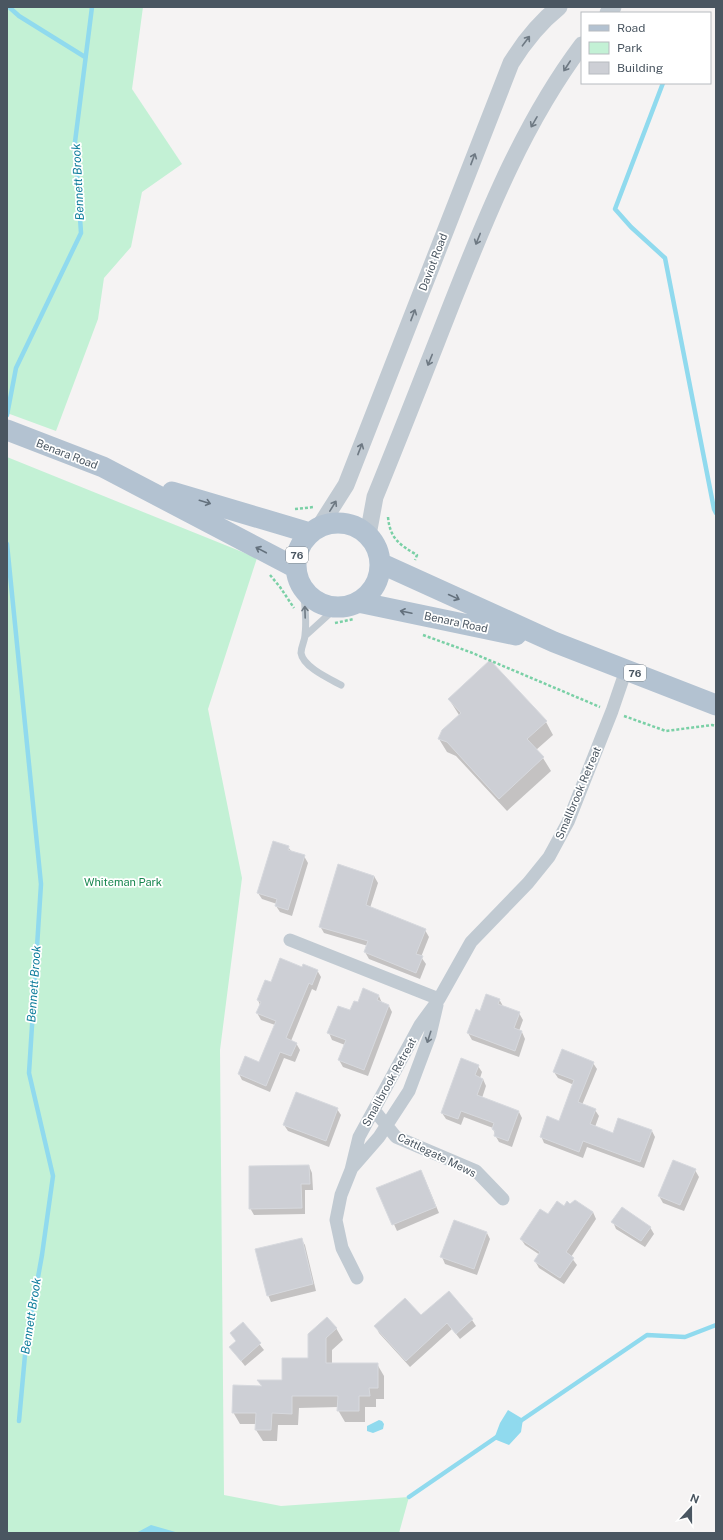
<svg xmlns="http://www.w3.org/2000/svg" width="723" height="1540" font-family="'Public Sans',sans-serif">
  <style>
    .green { fill: #c3f1d5 }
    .water { fill: #90daee }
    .shadow { fill: #0003 }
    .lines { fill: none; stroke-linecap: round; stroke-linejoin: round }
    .stream { stroke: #90daee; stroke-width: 4.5 }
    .building { fill: #cdcfd5; stroke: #d7d9de }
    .path { stroke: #7ad0a6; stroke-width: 2.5; stroke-dasharray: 3 2; stroke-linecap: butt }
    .service { stroke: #c1cad2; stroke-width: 7 }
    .minor { stroke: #c1cad2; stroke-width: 13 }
    .tertiary { stroke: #c1cad2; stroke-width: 17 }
    .primary { stroke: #b3c2d1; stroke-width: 21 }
    .oneway { stroke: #6e7983 }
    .oneway2 { stroke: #64717d }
    .labels { text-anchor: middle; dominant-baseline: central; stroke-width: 3.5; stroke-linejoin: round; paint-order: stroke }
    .shield { fill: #fff; stroke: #808990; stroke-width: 1 }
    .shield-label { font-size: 10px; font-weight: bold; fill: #4a5661 }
    .street-label { font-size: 11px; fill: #4a5661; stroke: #fff }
    .park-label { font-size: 11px; fill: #17864f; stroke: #fff }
    .water-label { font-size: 12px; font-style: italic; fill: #0c7c9b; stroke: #fff }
  </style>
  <rect width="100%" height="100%" fill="#f5f3f3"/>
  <path class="green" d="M 7,7 L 143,7 L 132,89 L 182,164 L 142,192 L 131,247 L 104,278 L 98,319 L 56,431 L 7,413 Z
    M 7,457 L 257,558 L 208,709 L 242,878 L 220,1050 L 224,1495 L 281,1506 L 409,1497 L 399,1533 L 7,1533 Z"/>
  <path class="water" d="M 508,1410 L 523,1419 L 521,1432 L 509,1445 L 494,1439 L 500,1423 Z
    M 379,1420 L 382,1421 L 384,1424 L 383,1429 L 373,1433 L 367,1431 L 367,1426 Z
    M 151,1525 L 179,1533 L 136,1533 Z"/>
  <path class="shadow" d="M 449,699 L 546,722 L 553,735 L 536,750 L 543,758 L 551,771 L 507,811 L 456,756 L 447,752 L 439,739 L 459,715 Z
    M 288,847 L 292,852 L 304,856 L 308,863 L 292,916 L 280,912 L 276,906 L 277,904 L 262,899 L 258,893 Z
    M 374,876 L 378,883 L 370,908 L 425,930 L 429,937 L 421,957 L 426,964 L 420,979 L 369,959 L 365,952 L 368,946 L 324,933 L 320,926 Z
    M 303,968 L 317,970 L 321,977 L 316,991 L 312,989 L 291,1041 L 296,1043 L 300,1050 L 295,1062 L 284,1058 L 270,1092 L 242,1080 L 239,1074 L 259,1063 L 275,1025 L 261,1020 L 257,1013 L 260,1005 L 258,1000 L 272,983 Z
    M 379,996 L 382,1003 L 389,1006 L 392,1012 L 368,1076 L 343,1067 L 339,1060 L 345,1045 L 332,1040 L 329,1033 L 358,1004 Z
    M 499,999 L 503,1006 L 519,1013 L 523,1020 L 519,1031 L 522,1032 L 525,1039 L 519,1057 L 472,1040 L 468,1033 L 480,1012 Z
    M 593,1063 L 597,1069 L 582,1105 L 595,1110 L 599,1116 L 595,1127 L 613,1134 L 652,1131 L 655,1137 L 644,1168 L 587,1147 L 583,1158 L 544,1143 L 541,1136 L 559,1122 L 574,1085 L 558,1078 L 554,1072 Z
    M 478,1066 L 482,1072 L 480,1078 L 483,1079 L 486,1086 L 482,1098 L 519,1112 L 522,1118 L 512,1147 L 499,1142 L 495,1135 L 493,1128 L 464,1117 L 461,1125 L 446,1119 L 442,1113 Z
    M 337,1109 L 341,1115 L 329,1147 L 288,1131 L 284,1125 Z
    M 309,1166 L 312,1173 L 313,1190 L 305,1190 L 305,1214 L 254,1215 L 250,1208 Z
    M 695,1170 L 699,1177 L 684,1211 L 663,1203 L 659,1196 Z
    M 424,1177 L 439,1213 L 397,1231 L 378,1189 Z
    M 571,1205 L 593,1212 L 596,1219 L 571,1257 L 577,1265 L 564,1284 L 539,1268 L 535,1261 L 540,1255 L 525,1245 L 521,1239 L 548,1215 Z
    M 613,1222 L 650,1227 L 654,1234 L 645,1247 L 616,1229 Z
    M 487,1233 L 490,1239 L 477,1275 L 445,1264 L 442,1257 Z
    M 301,1239 L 305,1245 L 316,1291 L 271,1302 L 268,1295 Z
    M 449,1292 L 472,1320 L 476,1326 L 460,1339 L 452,1329 L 410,1367 L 379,1333 L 376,1326 L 421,1316 Z
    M 243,1323 L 264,1350 L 245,1366 L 230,1347 L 237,1342 L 231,1333 Z
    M 336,1328 L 343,1340 L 332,1350 L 332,1364 L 377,1364 L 384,1376 L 384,1399 L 376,1399 L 376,1407 L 365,1407 L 365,1422 L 345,1422 L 338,1410 L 338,1407 L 299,1408 L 298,1425 L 278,1425 L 277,1441 L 263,1441 L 256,1430 L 257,1424 L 240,1424 L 233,1412 L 262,1387 L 259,1381 L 283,1381 L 309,1359 L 309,1335 Z"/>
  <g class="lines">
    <path class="stream" d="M 9,7 L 19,16 L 85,57
      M 663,83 L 615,209 L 631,227 L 665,258 L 714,509 L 716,513
      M 7,415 L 16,368 L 81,233 L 75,142 L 92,7
      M 7,544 L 41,884 L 29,1073 L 53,1176 L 42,1255 L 26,1344 L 19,1421
      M 519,1422 L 647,1335 L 685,1337 L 716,1325
      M 409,1497 L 498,1436"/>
  </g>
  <path class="building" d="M 490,660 L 547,721 L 527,739 L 544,757 L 499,799 L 447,742 L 438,739 L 442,730 L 461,713 L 448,699 Z
    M 273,841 L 289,846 L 288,850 L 305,855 L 288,910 L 275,906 L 277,899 L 257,893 Z
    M 338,864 L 374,876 L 366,905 L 426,929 L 416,954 L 423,956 L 416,973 L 364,952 L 368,941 L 319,927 Z
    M 280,958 L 302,967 L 303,964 L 318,970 L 312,985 L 309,983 L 286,1038 L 297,1043 L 291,1056 L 280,1052 L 266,1086 L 238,1074 L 245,1056 L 259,1062 L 276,1021 L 256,1013 L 261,1002 L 257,1000 L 265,980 L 271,982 Z
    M 363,988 L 379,995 L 377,1000 L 389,1005 L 364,1070 L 338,1060 L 346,1040 L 327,1033 L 338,1006 L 350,1010 L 354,1001 L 358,1002 Z
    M 486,994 L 500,999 L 498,1004 L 520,1012 L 514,1028 L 522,1031 L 515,1051 L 467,1033 L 476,1009 L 480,1011 Z
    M 562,1049 L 594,1062 L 578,1102 L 596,1109 L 590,1124 L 613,1133 L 618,1118 L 652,1130 L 640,1162 L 583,1141 L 579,1152 L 540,1137 L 547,1116 L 559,1121 L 574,1080 L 553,1072 Z
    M 461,1058 L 479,1065 L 475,1075 L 483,1079 L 477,1095 L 519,1111 L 508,1141 L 494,1136 L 495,1131 L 492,1129 L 494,1123 L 461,1111 L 458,1119 L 441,1113 Z
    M 296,1092 L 338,1108 L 326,1141 L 283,1125 Z
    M 673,1160 L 696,1169 L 680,1205 L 658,1196 Z
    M 309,1165 L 310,1184 L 301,1184 L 302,1208 L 249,1209 L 249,1166 Z
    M 421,1170 L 436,1207 L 392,1225 L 376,1188 Z
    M 575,1200 L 593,1212 L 566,1252 L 574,1258 L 560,1278 L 534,1261 L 540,1252 L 520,1239 L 540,1209 L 548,1214 L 557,1201 L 564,1206 L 567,1201 L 570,1204 Z
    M 622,1207 L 651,1227 L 641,1241 L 611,1222 Z
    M 454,1220 L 487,1232 L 474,1269 L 440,1257 Z
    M 302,1238 L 313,1284 L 267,1296 L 255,1249 Z
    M 449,1291 L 473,1319 L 456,1334 L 447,1323 L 406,1361 L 374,1326 L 405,1298 L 421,1315 Z
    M 327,1317 L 337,1328 L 326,1338 L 326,1363 L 378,1363 L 378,1388 L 369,1388 L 370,1396 L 359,1396 L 359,1411 L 337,1411 L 338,1396 L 292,1396 L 292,1414 L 272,1413 L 271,1430 L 255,1430 L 256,1413 L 232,1413 L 233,1385 L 262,1386 L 257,1380 L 282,1380 L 282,1358 L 308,1358 L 308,1334 Z
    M 243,1322 L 261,1343 L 241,1361 L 229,1347 L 236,1341 L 230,1333 Z"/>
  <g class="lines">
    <path class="path" d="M 295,509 L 314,507
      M 388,517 C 390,539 400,545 417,555 L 415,560
      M 270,575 L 280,587 L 294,608
      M 335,623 L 354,619
      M 423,635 L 470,652 L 600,707
      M 624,716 L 666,731 L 712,725 L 716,726"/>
    <path class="service" d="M 303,589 C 305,604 307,619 305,635 C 305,641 301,646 301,653 C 303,667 330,679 341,685
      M 305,636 L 337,607"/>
    <path class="minor" d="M 290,940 L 439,999
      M 374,1110 L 396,1137 L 476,1171 L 503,1199
      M 352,1168 L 379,1137 L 409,1091 L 430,1035 L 437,1005
      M 357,1278 L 342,1248 L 336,1220 L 341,1195 L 351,1170 L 359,1137 L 420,1025 L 439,999 L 471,942 L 528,883 L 549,857 L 568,822 L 612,711 L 626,670"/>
    <path class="tertiary" d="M 608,13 L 613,7
      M 320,526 L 346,485 L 511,63 C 524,42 539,23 559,7
      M 368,535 L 375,497 C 402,431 428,364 454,298 C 489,210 525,121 582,45"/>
    <path class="primary" d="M 7,430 L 103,467 L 296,568
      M 172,492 L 310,533
      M296 565a42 42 0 1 1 84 0a42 42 0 1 1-84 0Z
      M 380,563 L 554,642 L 716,705
      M 358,602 L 516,635"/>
  </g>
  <defs><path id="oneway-shaft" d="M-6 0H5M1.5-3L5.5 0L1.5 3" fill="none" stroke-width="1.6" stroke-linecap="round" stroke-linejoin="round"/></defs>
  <g class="oneway">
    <use href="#oneway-shaft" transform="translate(526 41) rotate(-53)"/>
    <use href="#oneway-shaft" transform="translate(567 66) rotate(123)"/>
    <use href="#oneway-shaft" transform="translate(534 122) rotate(120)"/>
    <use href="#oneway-shaft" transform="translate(473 159) rotate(-69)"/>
    <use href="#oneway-shaft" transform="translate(478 239) rotate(112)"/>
    <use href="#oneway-shaft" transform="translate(413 315) rotate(-69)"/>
    <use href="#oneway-shaft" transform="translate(430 360) rotate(112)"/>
    <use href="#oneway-shaft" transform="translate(360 449) rotate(-69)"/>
    <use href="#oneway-shaft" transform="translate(333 506) rotate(-58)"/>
    <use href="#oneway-shaft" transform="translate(305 612) rotate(-92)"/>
    <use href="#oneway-shaft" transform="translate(429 1037) rotate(108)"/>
  </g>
  <g class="oneway2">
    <use href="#oneway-shaft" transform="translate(205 502) rotate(17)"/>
    <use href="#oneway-shaft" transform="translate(261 550) rotate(-152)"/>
    <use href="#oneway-shaft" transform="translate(454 597) rotate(25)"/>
    <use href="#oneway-shaft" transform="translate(406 612) rotate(-168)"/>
  </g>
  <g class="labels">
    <g class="shield">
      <rect x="286" y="547" width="22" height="16" rx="3"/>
      <rect x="624" y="665" width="22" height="16" rx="3"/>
    </g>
    <g class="shield-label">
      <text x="297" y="555">76</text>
      <text x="635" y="673">76</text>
    </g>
    <g class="street-label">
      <text transform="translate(433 262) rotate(-69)">Daviot Road</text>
      <text transform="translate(67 454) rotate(21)">Benara Road</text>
      <text transform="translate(456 622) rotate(12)">Benara Road</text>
      <text transform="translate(578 793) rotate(-67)">Smallbrook Retreat</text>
      <text transform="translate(389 1082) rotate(-61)">Smallbrook Retreat</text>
      <text transform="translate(437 1155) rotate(26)">Cattlegate Mews</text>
    </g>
    <g class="park-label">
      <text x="123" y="882">Whiteman Park</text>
    </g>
    <g class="water-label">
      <text transform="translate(78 182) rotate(-93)">Bennett Brook</text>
      <text transform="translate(34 984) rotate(-86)">Bennett Brook</text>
      <text transform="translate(31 1316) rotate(-81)">Bennett Brook</text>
    </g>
  </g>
  <rect width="723" height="1540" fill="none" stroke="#4a5661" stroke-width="16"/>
  <rect x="581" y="12" width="130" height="72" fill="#ffffff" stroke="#b7bbc0"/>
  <rect x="589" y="25" width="20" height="6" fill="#b3c2d1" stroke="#b7bbc0"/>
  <text x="617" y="32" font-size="12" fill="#4a5661">Road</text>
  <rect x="589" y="42" width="20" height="12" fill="#c3f1d5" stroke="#b7bbc0"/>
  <text x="617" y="52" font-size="12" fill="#4a5661">Park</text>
  <rect x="589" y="62" width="20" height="12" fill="#cdcfd5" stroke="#b7bbc0"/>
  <text x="617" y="72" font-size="12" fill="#4a5661">Building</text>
  <g transform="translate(691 1508) rotate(21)" stroke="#ffffff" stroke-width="3" paint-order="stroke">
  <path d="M0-3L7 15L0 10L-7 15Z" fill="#4a5661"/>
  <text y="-6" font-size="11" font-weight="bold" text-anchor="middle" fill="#4a5661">N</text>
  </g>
</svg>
